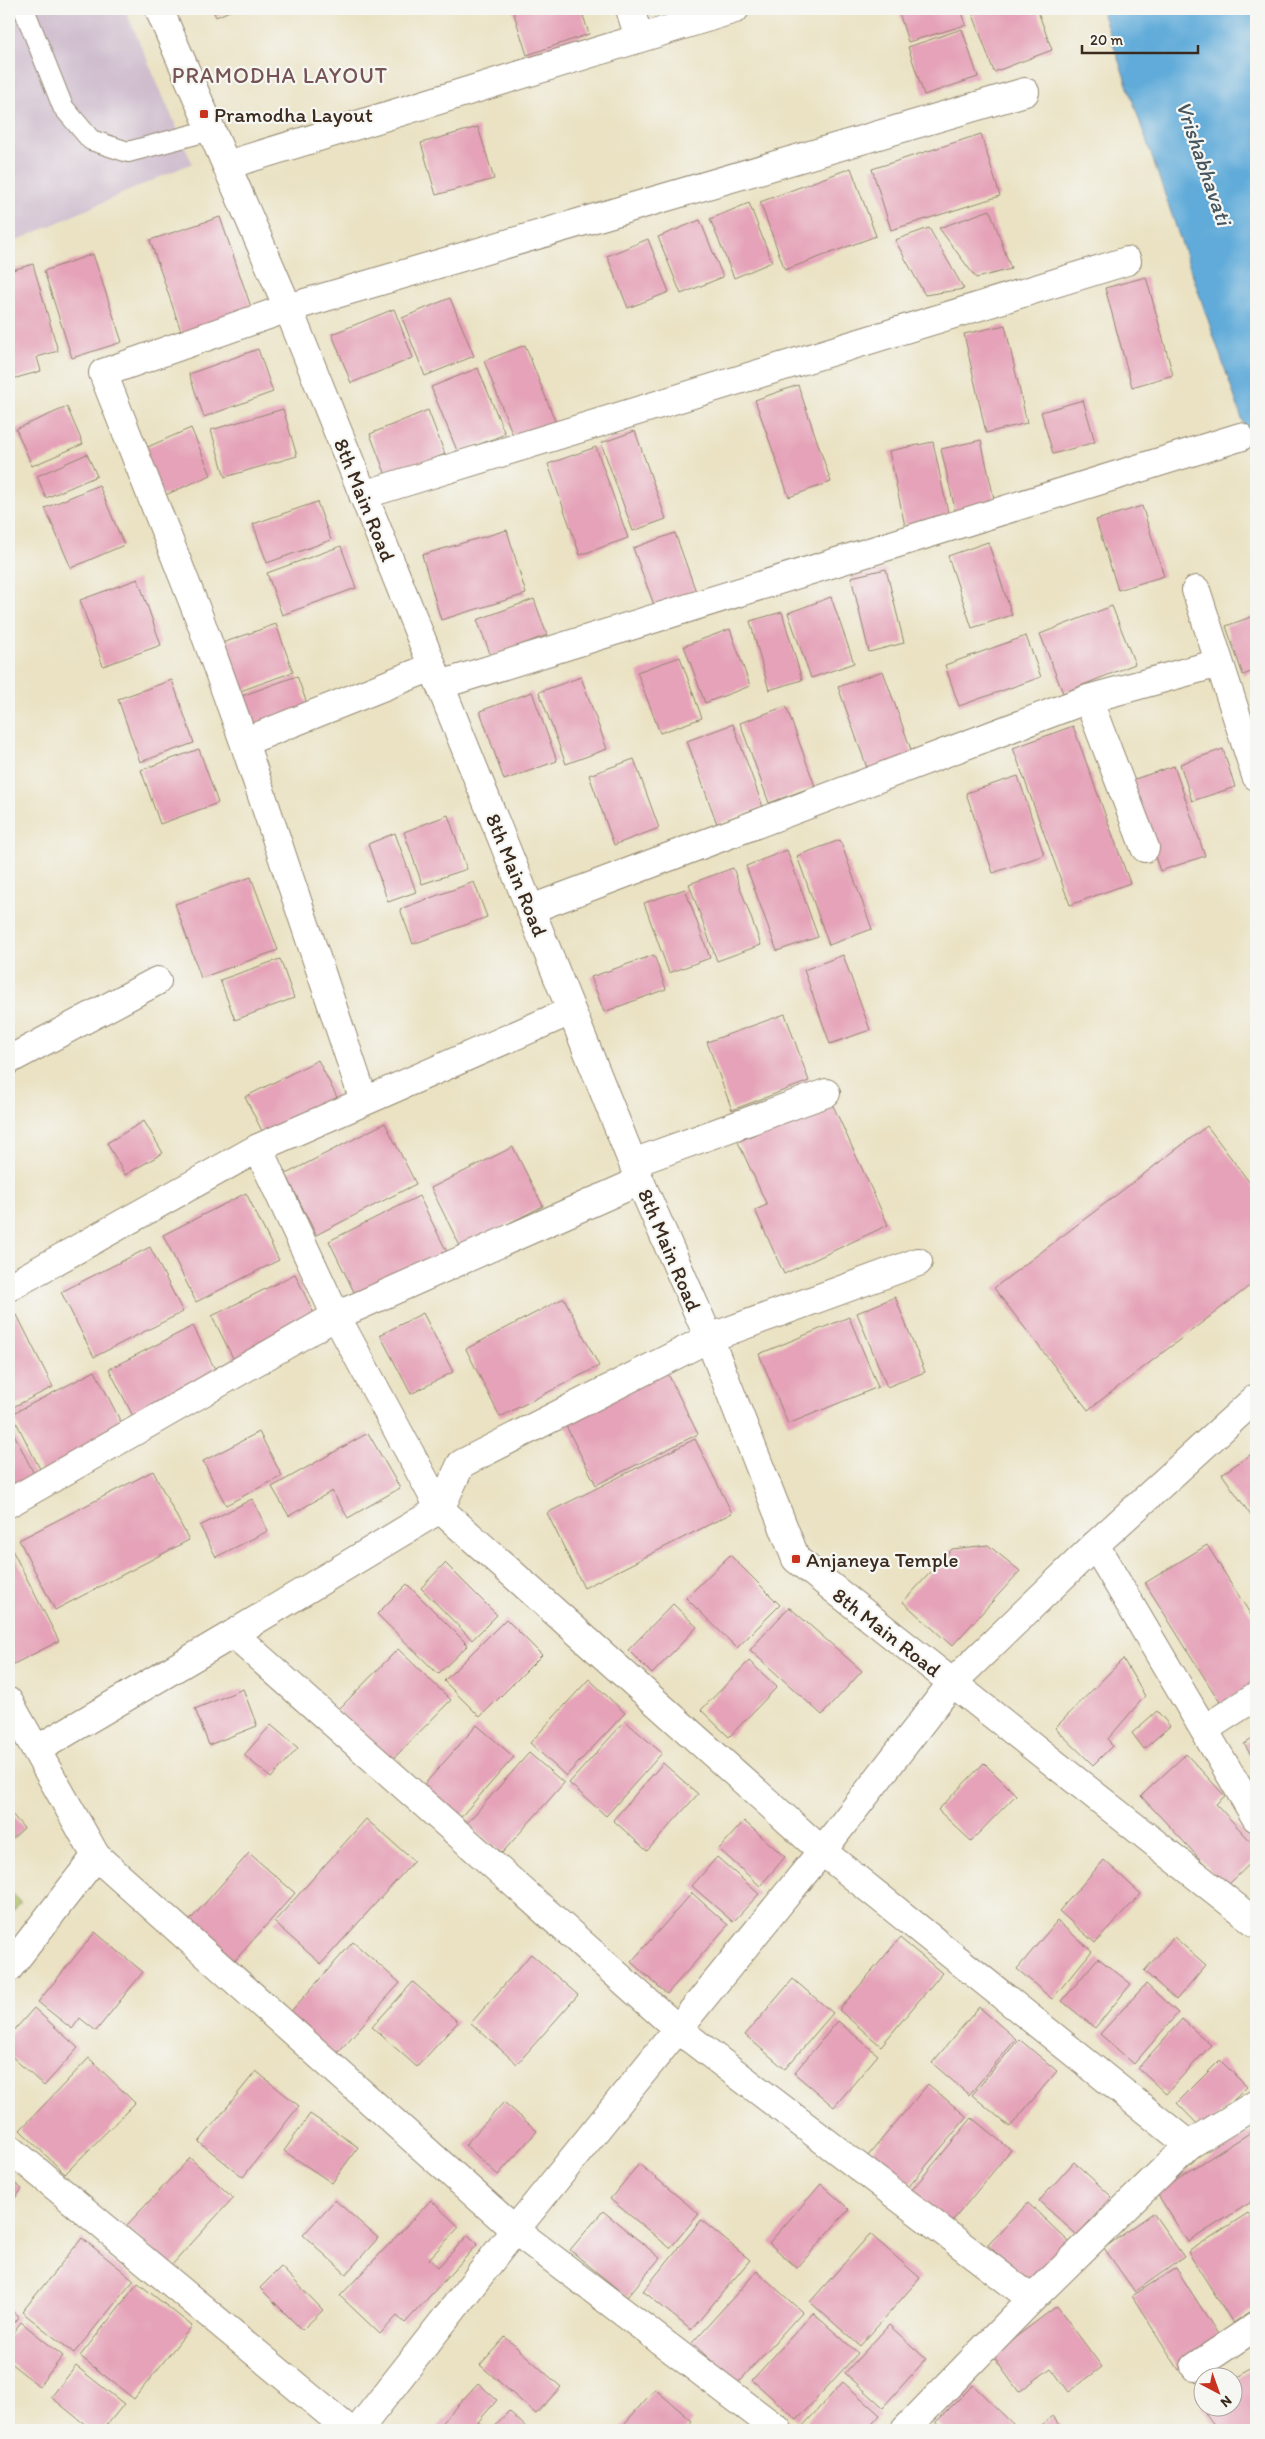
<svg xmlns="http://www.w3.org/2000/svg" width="1265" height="2439" font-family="Itim,sans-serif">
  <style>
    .industrial { fill: #cfbdce }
    .green { fill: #afc164; stroke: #757641 }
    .water { fill: #61abd9; stroke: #4e6a7c }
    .building { fill: #e5a2b8 }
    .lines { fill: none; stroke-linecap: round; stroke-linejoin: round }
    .service-casing { stroke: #928670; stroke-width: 22 }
    .minor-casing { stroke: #928670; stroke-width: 30 }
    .tertiary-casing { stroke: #928670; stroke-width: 30 }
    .service { stroke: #fff; stroke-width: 20 }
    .minor { stroke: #fff; stroke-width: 28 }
    .tertiary { stroke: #fff; stroke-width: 28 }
    .poi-dot { fill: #c8321e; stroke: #f6f6f2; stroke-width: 2 }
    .labels { text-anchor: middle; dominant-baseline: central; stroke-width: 4.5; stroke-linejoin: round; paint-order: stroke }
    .poi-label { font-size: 21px; fill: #3b2a1e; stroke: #f6f6f2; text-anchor: start }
    .street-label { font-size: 21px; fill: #3b2a1e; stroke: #f6f6f2 }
    .neighbourhood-label { font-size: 22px; letter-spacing: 1px; fill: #765454; stroke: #f6f6f2 }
    .water-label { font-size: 22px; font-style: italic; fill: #48575f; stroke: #f6f6f2 }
  </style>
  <rect width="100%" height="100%" fill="#f6f6f2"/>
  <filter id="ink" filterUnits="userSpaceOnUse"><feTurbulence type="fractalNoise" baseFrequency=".02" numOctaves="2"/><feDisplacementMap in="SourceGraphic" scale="10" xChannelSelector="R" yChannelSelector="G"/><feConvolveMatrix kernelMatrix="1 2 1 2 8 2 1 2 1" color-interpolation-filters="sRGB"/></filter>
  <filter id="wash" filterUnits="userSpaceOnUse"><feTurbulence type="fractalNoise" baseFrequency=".0096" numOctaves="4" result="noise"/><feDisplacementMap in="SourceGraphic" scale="20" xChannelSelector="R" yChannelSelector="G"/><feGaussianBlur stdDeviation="1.12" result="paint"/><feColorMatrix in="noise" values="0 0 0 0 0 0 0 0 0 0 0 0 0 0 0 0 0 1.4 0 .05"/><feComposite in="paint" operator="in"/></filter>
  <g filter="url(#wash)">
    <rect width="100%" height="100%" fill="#eae2c3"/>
    <path class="industrial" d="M 9,9 L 125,9 L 192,163 L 9,244 Z"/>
    <path class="green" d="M 9,1890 L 21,1902 L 9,1917 Z"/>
    <path class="water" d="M 1101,9 L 1256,9 L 1256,462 L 1237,404 Z"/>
    <g id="blocks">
      <path class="building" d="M 212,9 L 234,9 L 216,17 Z
        M 519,9 L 581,9 L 589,34 L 527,55 L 513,11 Z
        M 898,9 L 961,9 L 966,25 L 908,42 Z
        M 971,9 L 1037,9 L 1052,50 L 994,72 Z
        M 962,29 L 978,77 L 924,95 L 908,47 Z
        M 478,127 L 494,179 L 436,195 L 421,143 Z
        M 981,134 L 1000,196 L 891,230 L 872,169 Z
        M 851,168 L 876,236 L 785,270 L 760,202 Z
        M 749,203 L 772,262 L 734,278 L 710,219 Z
        M 990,210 L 1011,269 L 976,278 L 939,228 Z
        M 220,217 L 252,310 L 182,334 L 150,240 Z
        M 700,220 L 723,277 L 681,294 L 658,237 Z
        M 929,228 L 964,289 L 925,295 L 895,240 Z
        M 648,239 L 669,292 L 628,308 L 607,256 Z
        M 93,254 L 122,342 L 72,358 L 44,271 Z
        M 33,264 L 58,351 L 37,357 L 41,371 L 9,380 L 9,271 Z
        M 1146,277 L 1173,375 L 1132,387 L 1105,288 Z
        M 450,298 L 474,356 L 425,376 L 402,318 Z
        M 394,309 L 413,358 L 351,383 L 332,334 Z
        M 1005,325 L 1027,423 L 986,433 L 964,334 Z
        M 525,345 L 557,426 L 516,443 L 484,361 Z
        M 258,349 L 273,392 L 204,417 L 189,374 Z
        M 478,368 L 505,434 L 458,453 L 431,387 Z
        M 798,385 L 831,482 L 789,497 L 755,400 Z
        M 1083,400 L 1095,442 L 1053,454 L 1041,412 Z
        M 67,407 L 83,444 L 32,466 L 16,429 Z
        M 283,409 L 297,456 L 225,477 L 211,430 Z
        M 428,410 L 445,454 L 387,478 L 370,434 Z
        M 191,428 L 211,475 L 163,496 L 143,449 Z
        M 635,431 L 666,519 L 633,531 L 601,443 Z
        M 981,440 L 996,508 L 957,518 L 941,449 Z
        M 933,442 L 950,522 L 906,531 L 889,451 Z
        M 596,447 L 628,538 L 580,555 L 548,464 Z
        M 87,454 L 97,476 L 46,498 L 37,476 Z
        M 99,485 L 124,545 L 71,568 L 45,508 Z
        M 317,502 L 331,540 L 267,563 L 253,524 Z
        M 1142,506 L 1164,576 L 1118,590 L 1096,520 Z
        M 507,530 L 526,594 L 441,620 L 422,555 Z
        M 675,533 L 699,600 L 658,616 L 633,548 Z
        M 988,542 L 1012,615 L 972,628 L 948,556 Z
        M 341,546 L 356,588 L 282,615 L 267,573 Z
        M 886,569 L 904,643 L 869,652 L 851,577 Z
        M 138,579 L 161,645 L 103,666 L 80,600 Z
        M 831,597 L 854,663 L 811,678 L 788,613 Z
        M 534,599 L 547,635 L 491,656 L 477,620 Z
        M 1112,606 L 1135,664 L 1063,693 L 1040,634 Z
        M 782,612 L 802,680 L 769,690 L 750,621 Z
        M 1256,615 L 1256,670 L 1243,675 L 1226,626 Z
        M 276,624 L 293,672 L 235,693 L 217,645 Z
        M 730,629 L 750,686 L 705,703 L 684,646 Z
        M 1026,636 L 1041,677 L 959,706 L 945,665 Z
        M 680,657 L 702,718 L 660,733 L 637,672 Z
        M 883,671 L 915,761 L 870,776 L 838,687 Z
        M 297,676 L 309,709 L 248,731 L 236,698 Z
        M 581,677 L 607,749 L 566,764 L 539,692 Z
        M 172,680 L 194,743 L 140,762 L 118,699 Z
        M 532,692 L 557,761 L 504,780 L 480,711 Z
        M 786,706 L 815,786 L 769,803 L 740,723 Z
        M 733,724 L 763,807 L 717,824 L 687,741 Z
        M 1073,726 L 1130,883 L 1070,905 L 1013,748 Z
        M 199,749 L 218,803 L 160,824 L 141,770 Z
        M 1223,749 L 1235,787 L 1192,801 L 1180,764 Z
        M 634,759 L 659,828 L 614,845 L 589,775 Z
        M 1174,766 L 1205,856 L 1160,871 L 1129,781 Z
        M 1018,776 L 1044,855 L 993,873 L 966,793 Z
        M 448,815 L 467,869 L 422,884 L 404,832 Z
        M 395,833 L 416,892 L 388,902 L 368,844 Z
        M 840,840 L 872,929 L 829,945 L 797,856 Z
        M 787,850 L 818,937 L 777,951 L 746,866 Z
        M 733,868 L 761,945 L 717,961 L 689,884 Z
        M 251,877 L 278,950 L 201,978 L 175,904 Z
        M 474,882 L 487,917 L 413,944 L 400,909 Z
        M 685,889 L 710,958 L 669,973 L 644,903 Z
        M 654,955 L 666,989 L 604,1012 L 591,977 Z
        M 843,955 L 870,1030 L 830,1044 L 804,970 Z
        M 280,959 L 294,998 L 235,1020 L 220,980 Z
        M 785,1014 L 809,1081 L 732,1110 L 707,1042 Z
        M 318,1060 L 341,1105 L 268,1143 L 245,1097 Z
        M 830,1099 L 888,1225 L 784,1274 L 755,1210 L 767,1205 L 738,1142 Z
        M 144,1121 L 163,1153 L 125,1175 L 107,1143 Z
        M 385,1123 L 416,1184 L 316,1235 L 286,1174 Z
        M 1207,1126 L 1256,1191 L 1256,1281 L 1088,1410 L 994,1288 Z
        M 513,1147 L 543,1206 L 461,1248 L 431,1188 Z
        M 246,1193 L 279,1260 L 196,1302 L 163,1235 Z
        M 419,1196 L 448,1254 L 358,1300 L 329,1241 Z
        M 150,1247 L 183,1312 L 94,1357 L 61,1292 Z
        M 295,1274 L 318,1322 L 236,1364 L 212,1316 Z
        M 895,1297 L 925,1372 L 887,1387 L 857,1313 Z
        M 564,1298 L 599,1366 L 500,1417 L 466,1349 Z
        M 423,1313 L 453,1372 L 411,1394 L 380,1335 Z
        M 17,1315 L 53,1387 L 9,1409 L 9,1319 Z
        M 849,1317 L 878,1387 L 788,1424 L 759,1354 Z
        M 193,1326 L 220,1379 L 136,1422 L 109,1369 Z
        M 665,1368 L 698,1434 L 596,1485 L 563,1420 Z
        M 95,1371 L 125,1430 L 42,1473 L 12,1414 Z
        M 9,1424 L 36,1478 L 9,1492 Z
        M 259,1432 L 282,1476 L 226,1505 L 203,1461 Z
        M 368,1433 L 400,1488 L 348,1518 L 332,1491 L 289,1516 L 272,1487 Z
        M 695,1439 L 732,1513 L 584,1588 L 547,1513 Z
        M 1256,1451 L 1256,1523 L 1222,1474 Z
        M 153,1471 L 189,1540 L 55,1610 L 19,1540 Z
        M 252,1499 L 268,1531 L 216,1557 L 200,1526 Z
        M 9,1544 L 59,1641 L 10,1666 L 9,1664 Z
        M 988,1545 L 1020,1571 L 952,1646 L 903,1602 L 952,1549 Z
        M 1207,1545 L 1256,1623 L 1256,1681 L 1221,1704 L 1145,1583 Z
        M 730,1555 L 780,1605 L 737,1648 L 686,1598 Z
        M 445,1563 L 497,1615 L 472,1640 L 421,1588 Z
        M 407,1584 L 468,1645 L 438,1674 L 377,1614 Z
        M 673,1604 L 697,1627 L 652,1674 L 628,1650 Z
        M 789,1607 L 862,1671 L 822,1715 L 750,1650 Z
        M 506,1619 L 542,1655 L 480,1717 L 444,1681 Z
        M 398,1649 L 451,1700 L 389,1763 L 337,1711 Z
        M 1123,1659 L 1145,1696 L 1108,1739 L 1112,1746 L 1093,1765 L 1055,1728 Z
        M 749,1661 L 777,1687 L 729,1737 L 701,1710 Z
        M 589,1679 L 625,1713 L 566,1776 L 530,1743 Z
        M 243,1689 L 257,1726 L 209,1745 L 195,1709 Z
        M 1157,1711 L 1170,1726 L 1144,1749 L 1132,1733 Z
        M 625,1721 L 662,1753 L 606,1816 L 569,1783 Z
        M 271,1725 L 298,1748 L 271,1778 L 244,1755 Z
        M 477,1725 L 514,1757 L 458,1820 L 421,1788 Z
        M 1256,1737 L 1256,1763 L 1244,1744 Z
        M 529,1753 L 564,1783 L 502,1853 L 467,1823 Z
        M 1186,1754 L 1225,1796 L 1216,1804 L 1256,1847 L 1256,1858 L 1226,1887 L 1141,1796 Z
        M 663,1763 L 698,1794 L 647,1851 L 613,1820 Z
        M 984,1763 L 1016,1795 L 971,1841 L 938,1810 Z
        M 9,1811 L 24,1828 L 9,1842 Z
        M 366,1819 L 414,1861 L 321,1964 L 274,1922 Z
        M 744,1821 L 785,1857 L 760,1886 L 719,1849 Z
        M 249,1853 L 295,1893 L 230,1966 L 185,1926 Z
        M 717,1857 L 759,1894 L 733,1922 L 692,1886 Z
        M 1104,1860 L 1141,1894 L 1095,1943 L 1059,1911 Z
        M 692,1893 L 728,1925 L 667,1994 L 631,1962 Z
        M 1057,1921 L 1092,1951 L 1052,1999 L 1017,1969 Z
        M 95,1932 L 143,1972 L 96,2031 L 80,2018 L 72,2029 L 38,2002 Z
        M 1174,1937 L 1206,1965 L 1176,2000 L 1144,1971 Z
        M 900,1938 L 942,1973 L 881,2046 L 839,2010 Z
        M 353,1942 L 400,1983 L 332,2059 L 286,2017 Z
        M 531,1954 L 578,1995 L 517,2064 L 471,2023 Z
        M 1098,1958 L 1131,1984 L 1095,2028 L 1062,2001 Z
        M 793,1979 L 833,2013 L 785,2069 L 745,2035 Z
        M 413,1982 L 458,2022 L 417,2067 L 372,2027 Z
        M 1146,1984 L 1178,2013 L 1134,2064 L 1100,2034 Z
        M 979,2007 L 1016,2039 L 969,2095 L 932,2063 Z
        M 34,2008 L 78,2048 L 44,2086 L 9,2054 L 9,2036 Z
        M 1182,2019 L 1211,2045 L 1166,2094 L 1138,2068 Z
        M 838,2021 L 878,2055 L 834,2107 L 794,2073 Z
        M 1019,2039 L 1057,2071 L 1010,2127 L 972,2095 Z
        M 89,2058 L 135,2103 L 65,2174 L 20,2130 Z
        M 1220,2060 L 1247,2087 L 1203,2130 L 1177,2103 Z
        M 256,2071 L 299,2106 L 243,2177 L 199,2142 Z
        M 928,2084 L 967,2117 L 906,2190 L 867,2157 Z
        M 504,2102 L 537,2131 L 498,2175 L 465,2145 Z
        M 310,2114 L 358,2147 L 332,2183 L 284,2151 Z
        M 972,2118 L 1011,2150 L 950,2224 L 911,2191 Z
        M 1256,2129 L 1256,2199 L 1188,2242 L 1156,2192 Z
        M 190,2158 L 233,2198 L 170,2267 L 126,2226 Z
        M 1074,2162 L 1112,2197 L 1077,2235 L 1039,2201 Z
        M 639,2164 L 699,2214 L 670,2248 L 610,2199 Z
        M 9,2178 L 22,2189 L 9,2206 Z
        M 821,2184 L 849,2209 L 797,2268 L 769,2243 Z
        M 335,2200 L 378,2238 L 346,2274 L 303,2235 Z
        M 431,2200 L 459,2227 L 429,2259 L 438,2267 L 468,2235 L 478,2244 L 405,2323 L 397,2316 L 380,2334 L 340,2296 Z
        M 1028,2203 L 1070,2243 L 1030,2285 L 988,2245 Z
        M 603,2211 L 660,2258 L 627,2297 L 570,2250 Z
        M 1153,2213 L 1184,2257 L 1135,2292 L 1104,2248 Z
        M 1248,2213 L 1256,2226 L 1256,2308 L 1233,2323 L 1188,2252 Z
        M 701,2220 L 750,2260 L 691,2330 L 643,2291 Z
        M 870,2234 L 920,2278 L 860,2346 L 810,2302 Z
        M 82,2238 L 134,2280 L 74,2353 L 22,2312 Z
        M 281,2267 L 323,2310 L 302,2330 L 260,2288 Z
        M 1176,2268 L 1223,2342 L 1179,2370 L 1132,2296 Z
        M 757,2271 L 802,2312 L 737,2384 L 692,2343 Z
        M 138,2283 L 192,2326 L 134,2399 L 80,2356 Z
        M 1057,2306 L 1102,2367 L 1069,2392 L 1051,2368 L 1019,2392 L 992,2355 Z
        M 9,2309 L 19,2317 L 9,2330 Z
        M 813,2313 L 858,2353 L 797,2420 L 752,2380 Z
        M 21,2322 L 63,2356 L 39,2386 L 9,2362 L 9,2338 Z
        M 889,2325 L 926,2359 L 883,2407 L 845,2373 Z
        M 505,2337 L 561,2387 L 536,2414 L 480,2365 Z
        M 1256,2365 L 1256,2430 L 1218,2430 L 1200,2406 L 1232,2406 L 1232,2382 Z
        M 76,2366 L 124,2404 L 103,2430 L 92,2430 L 51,2397 Z
        M 843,2382 L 880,2415 L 867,2430 L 799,2430 Z
        M 478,2383 L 497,2400 L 478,2422 L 488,2430 L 435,2430 Z
        M 973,2385 L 1016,2427 L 1013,2430 L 945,2430 L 936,2422 Z
        M 655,2389 L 692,2421 L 684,2430 L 619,2430 Z
        M 509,2411 L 529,2430 L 492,2430 Z
        M 1053,2416 L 1064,2430 L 1034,2430 Z"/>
    </g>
  </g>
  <g filter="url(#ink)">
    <use href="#blocks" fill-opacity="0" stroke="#928670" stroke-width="1"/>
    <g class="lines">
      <g class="service-casing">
        <path id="service" d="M 24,9 L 63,107 L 91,140 L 128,152 L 211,130"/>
      </g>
      <g class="minor-casing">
        <path id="minor" d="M 159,9 L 288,308 L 640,1181 L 709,1338 L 796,1559 L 1256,1923
          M 630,9 L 639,38
          M 227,165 L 735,9
          M 363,495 L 1127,261
          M 1196,590 L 1256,776
          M 440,685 L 1240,437
          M 1088,699 L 1145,848
          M 244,742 L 432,667
          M 531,909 L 1088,699 L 1219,663
          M 9,1060 L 157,981
          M 364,1101 L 244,742 L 199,617 L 103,373 L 288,308 L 1025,92
          M 258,1148 L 336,1316 L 440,1509
          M 633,1163 L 826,1093
          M 9,1287 L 258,1148 L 571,1011
          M 9,1503 L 336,1316 L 640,1181
          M 440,1509 L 461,1464 L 709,1338 L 918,1262
          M 1095,1545 L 1256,1818
          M 9,1702 L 96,1856
          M 1205,1729 L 1256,1696
          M 36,1750 L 233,1634
          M 9,1968 L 96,1856 L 515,2230 L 778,2430
          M 9,2148 L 349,2430
          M 1032,2299 L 679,2030 L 233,1634 L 440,1509 L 822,1851 L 1189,2145
          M 1195,2367 L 1256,2326
          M 905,2430 L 1032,2299 L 1189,2145 L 1256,2104"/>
      </g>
      <g class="tertiary-casing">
        <path id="tertiary" d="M 358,2430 L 515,2230 L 822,1851 L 952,1683 L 1095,1545 L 1256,1398"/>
      </g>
      <use href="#service" class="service"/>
      <use href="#minor" class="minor"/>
      <use href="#tertiary" class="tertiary"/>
    </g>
  </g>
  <g class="poi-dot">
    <rect x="199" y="109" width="10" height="10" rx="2.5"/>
    <rect x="791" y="1554" width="10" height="10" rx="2.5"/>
  </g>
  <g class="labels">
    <g class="poi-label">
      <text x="214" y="114">Pramodha Layout</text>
      <text x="806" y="1559">Anjaneya Temple</text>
    </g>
    <g class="street-label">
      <text transform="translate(365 500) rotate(68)">8th Main Road</text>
      <text transform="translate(517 875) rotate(68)">8th Main Road</text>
      <text transform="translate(670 1250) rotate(67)">8th Main Road</text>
      <text transform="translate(887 1632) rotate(38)">8th Main Road</text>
    </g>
    <g class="neighbourhood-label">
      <text x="280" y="75">PRAMODHA LAYOUT</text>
    </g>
    <g class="water-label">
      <text transform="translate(1204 163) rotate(71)">Vrishabhavati</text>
    </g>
  </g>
  <rect width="1265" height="2439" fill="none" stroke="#f6f6f2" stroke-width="30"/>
  <g transform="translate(1218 2392) rotate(139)"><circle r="24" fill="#f6f6f2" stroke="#aba49d"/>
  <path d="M0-4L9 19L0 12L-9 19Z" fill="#c8321e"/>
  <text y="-8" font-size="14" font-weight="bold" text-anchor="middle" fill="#3b2a1e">N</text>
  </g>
  <path d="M1082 45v8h116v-8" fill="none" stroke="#3b2a1e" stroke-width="2.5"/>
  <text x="1090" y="45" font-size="15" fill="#3b2a1e" stroke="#f6f6f2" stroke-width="4" paint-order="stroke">20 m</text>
</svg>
